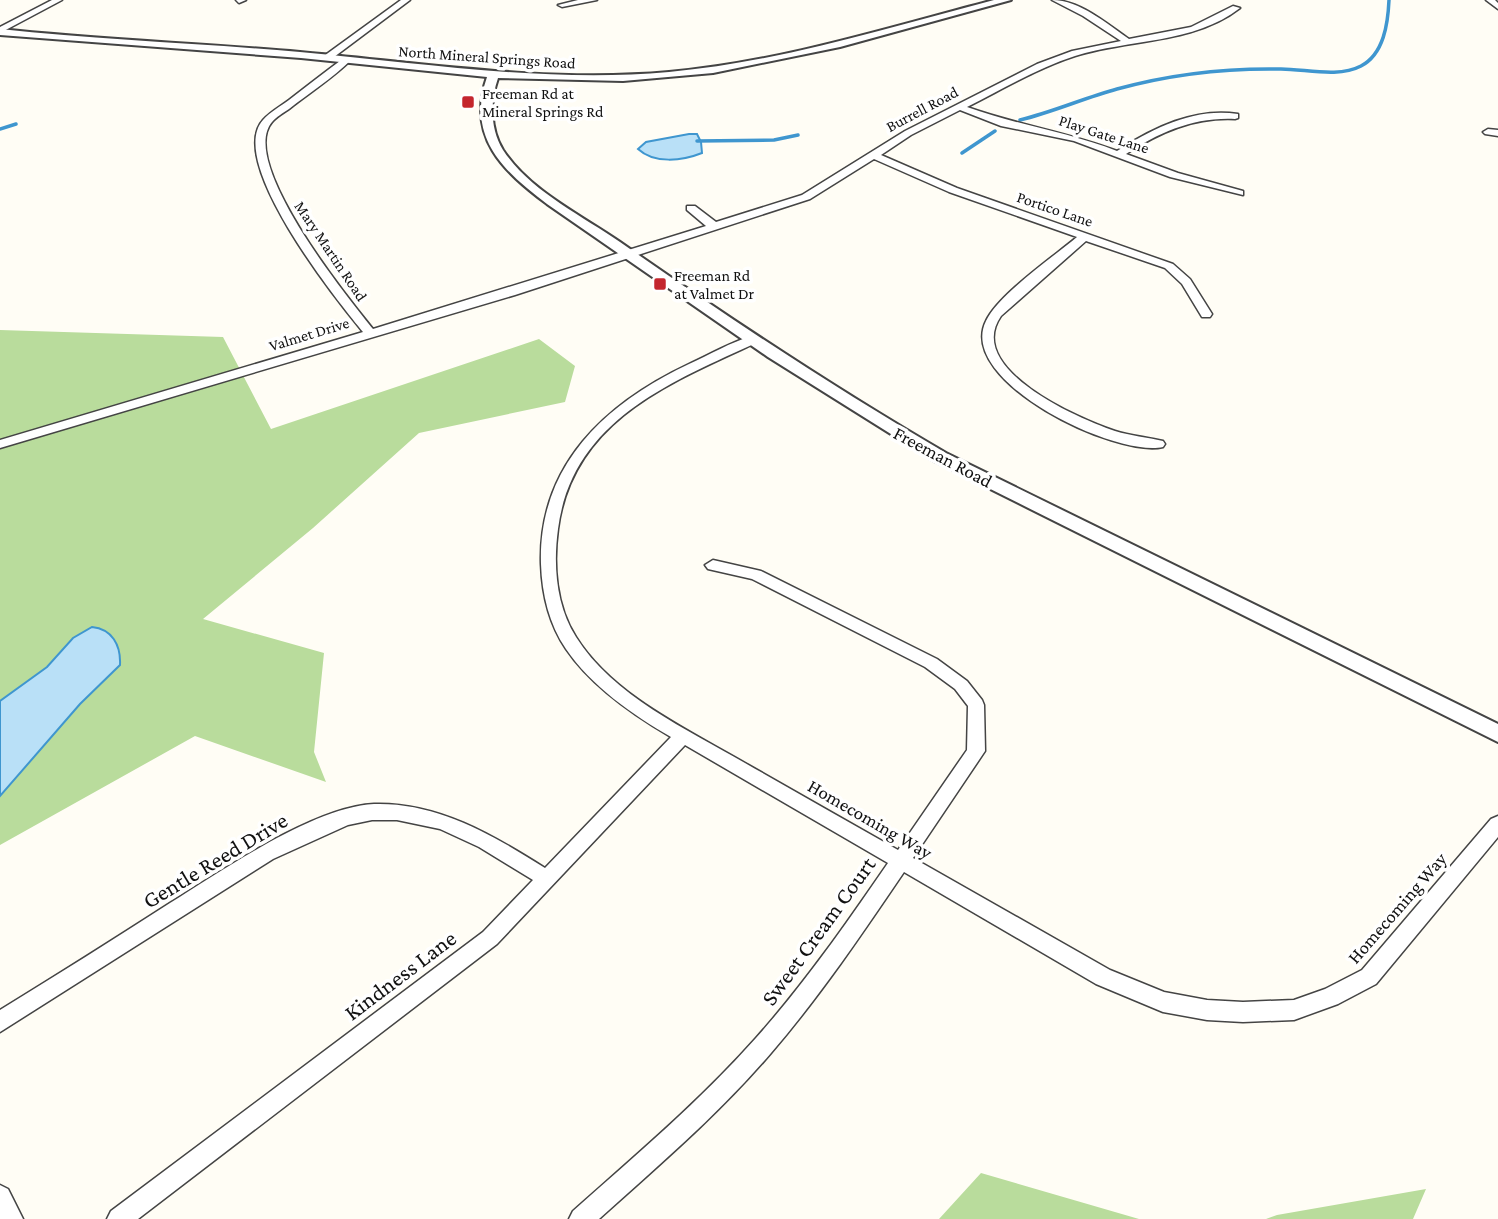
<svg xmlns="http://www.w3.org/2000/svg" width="1498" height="1219" font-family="'Crimson Pro',serif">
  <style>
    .forest { fill: #b9dc9c }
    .water { fill: #b9e0f7; stroke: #3f96cf; stroke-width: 2 }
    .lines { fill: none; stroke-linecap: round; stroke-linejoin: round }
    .stream { stroke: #3f96cf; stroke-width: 3.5 }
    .minor-casing { stroke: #444; stroke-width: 3 }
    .tertiary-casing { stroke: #444; stroke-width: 4 }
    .minor { fill: #fff; fill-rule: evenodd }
    .tertiary { fill: #fff; fill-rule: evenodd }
    .poi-dot { fill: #c4262e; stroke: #fff; stroke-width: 2.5 }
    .labels { text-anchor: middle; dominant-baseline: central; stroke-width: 7; stroke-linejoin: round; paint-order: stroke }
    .far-street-label { font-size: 16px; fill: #111; stroke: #fff }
    .far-poi-label { font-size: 16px; fill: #111; stroke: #fff; text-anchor: start }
    .street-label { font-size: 19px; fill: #111; stroke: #fff }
    .near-street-label { font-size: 23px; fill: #111; stroke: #fff }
  </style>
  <rect width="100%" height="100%" fill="#fffdf5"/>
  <path class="forest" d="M 0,330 L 223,337 L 271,429 L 539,339 L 575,366 L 565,402 L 419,433 L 313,528 L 203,619 L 324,653 L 314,752 L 326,782 L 195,736 L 0,845 L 0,796 L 80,704 L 92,627 L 73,638 L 47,667 L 0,701 Z
    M 981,1173 L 1139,1219 L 939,1219 Z
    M 1426,1189 L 1413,1219 L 1266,1219 L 1277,1215 Z"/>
  <path class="water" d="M 689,134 L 697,134 L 701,142 L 702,153 C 682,161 654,164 638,149 L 646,142 Z
    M 92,627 C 112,629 121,645 120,665 L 80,704 L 0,796 L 0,701 L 47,667 L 73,638 Z"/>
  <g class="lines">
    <path class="stream" d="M 1020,120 C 1053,112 1084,98 1117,89 C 1171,74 1226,68 1281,69 C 1306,69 1338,78 1361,66 C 1384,54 1388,23 1389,0
      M 0,129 L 16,124
      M 697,141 L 774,140 L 798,135
      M 962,153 L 995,131"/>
    <g class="minor-casing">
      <path id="minor" d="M 52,0 L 62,0 L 0,33 L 0,27 Z
        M 236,0 L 246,0 L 239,3 Z
        M 401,0 L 410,0 L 330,60 L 324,60 L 324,56 Z
        M 578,0 L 597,0 L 562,7 L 558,5 Z
        M 1052,0 C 1080,0 1107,24 1129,39 L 1191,27 L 1233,6 L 1240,8 C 1194,44 1129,39 1075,56 C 1038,68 1003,89 967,107 C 1017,125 1068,132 1117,151 C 1153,128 1195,107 1238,114 L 1238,118 L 1235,119 C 1194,117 1160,132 1126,154 L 1178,173 L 1243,191 L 1243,195 L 1170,177 L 1074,141 L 1001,126 L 960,110 L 911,135 L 881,155 L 957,188 L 1173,264 L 1190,279 L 1212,314 L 1210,317 L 1202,317 L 1182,284 L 1165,268 L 1086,241 L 1001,316 C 964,369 1079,419 1115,431 C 1131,436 1147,437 1163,441 L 1165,444 L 1163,447 C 1116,458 956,381 986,321 C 998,295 1053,257 1077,237 L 949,192 L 874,159 L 810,199 L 515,295 L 0,448 L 0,440 L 363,332 C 335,298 226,161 263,120 C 270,112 281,106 289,100 C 307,86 325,72 344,58 L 351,60 C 333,78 309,93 289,109 C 283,113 276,117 272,122 C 238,162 347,297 373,329 L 706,226 L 687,210 L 687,206 L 695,206 L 716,222 L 802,195 L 905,131 L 1037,64 L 1072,51 L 1121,41 L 1083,16 Z
        M 1486,0 L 1495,0 L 1498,3 L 1498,9 Z
        M 1488,129 L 1498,130 L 1498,136 L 1485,134 L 1483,132 Z
        M 752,336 L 756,337 L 756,343 C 669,383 572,421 558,529 C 553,565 556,606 576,637 C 612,695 688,730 745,763 C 796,792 847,821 898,850 L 967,750 L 968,706 L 955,689 L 925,667 L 752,579 L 708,569 L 705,565 L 713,560 L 761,571 L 937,659 L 967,681 L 982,700 L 984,705 L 985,751 L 913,858 L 1110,970 L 1164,992 L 1207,1000 L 1243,1002 L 1294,1000 L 1325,989 L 1362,970 L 1491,819 L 1498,816 L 1498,837 L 1376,984 L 1338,1004 L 1294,1020 L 1243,1022 L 1207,1020 L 1163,1012 L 1096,984 L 904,872 C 862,934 820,996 771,1053 C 719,1114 658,1166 599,1219 L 569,1219 L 573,1211 C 636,1155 700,1101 756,1038 C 805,983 846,924 888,863 L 685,745 L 497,944 L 138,1219 L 107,1219 L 111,1211 L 483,932 L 533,880 L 479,847 L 440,829 L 397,820 L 372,820 L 348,825 L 273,859 L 0,1032 L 0,1010 C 57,975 114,939 170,903 C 222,871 313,807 374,804 C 437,802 493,835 545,868 L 671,737 C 633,715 591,686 566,649 C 549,624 542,594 541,564 C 538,465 606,403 689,364 C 709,355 731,342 752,336 Z
        M 0,1185 L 8,1189 L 23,1219 L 0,1219 Z"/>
    </g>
    <g class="tertiary-casing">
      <path id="tertiary" d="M 994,0 L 1011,0 L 840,47 L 713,73 L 623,81 L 498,78 C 490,101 490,129 503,150 C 530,191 581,215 620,242 C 726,316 834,388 946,453 L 1498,724 L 1498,742 L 934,461 L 768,357 L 547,204 C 503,171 466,137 487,77 L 301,58 L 0,35 L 0,29 C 100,40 200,43 300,52 C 423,63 546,83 669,72 C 780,62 887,28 994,0 Z"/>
    </g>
    <use href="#minor" class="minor"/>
    <use href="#tertiary" class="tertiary"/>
  </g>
  <g class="poi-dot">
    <rect x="461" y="95" width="14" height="14" rx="3.5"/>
    <rect x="653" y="277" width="14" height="14" rx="3.5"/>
  </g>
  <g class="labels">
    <g class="far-street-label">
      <text transform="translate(487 57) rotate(4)">North Mineral Springs Road</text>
      <text transform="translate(922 109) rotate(-28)">Burrell Road</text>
      <text transform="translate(1104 134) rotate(18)">Play Gate Lane</text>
      <text transform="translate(1055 209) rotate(19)">Portico Lane</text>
      <text transform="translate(331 251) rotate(56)">Mary Martin Road</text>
      <text transform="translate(309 334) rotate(-17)">Valmet Drive</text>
    </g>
    <g class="far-poi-label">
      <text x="482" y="93">Freeman Rd at<tspan x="482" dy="18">Mineral Springs Rd</tspan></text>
      <text x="674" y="275">Freeman Rd<tspan x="674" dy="18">at Valmet Dr</tspan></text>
    </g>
    <g class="street-label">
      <text transform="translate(943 457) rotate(28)">Freeman Road</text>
      <text transform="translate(870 819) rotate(30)">Homecoming Way</text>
      <text transform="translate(1397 908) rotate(-49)">Homecoming Way</text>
    </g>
    <g class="near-street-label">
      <text transform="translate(215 860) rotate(-31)">Gentle Reed Drive</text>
      <text transform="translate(818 931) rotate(-54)">Sweet Cream Court</text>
      <text transform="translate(400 975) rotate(-37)">Kindness Lane</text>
    </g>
  </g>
</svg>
